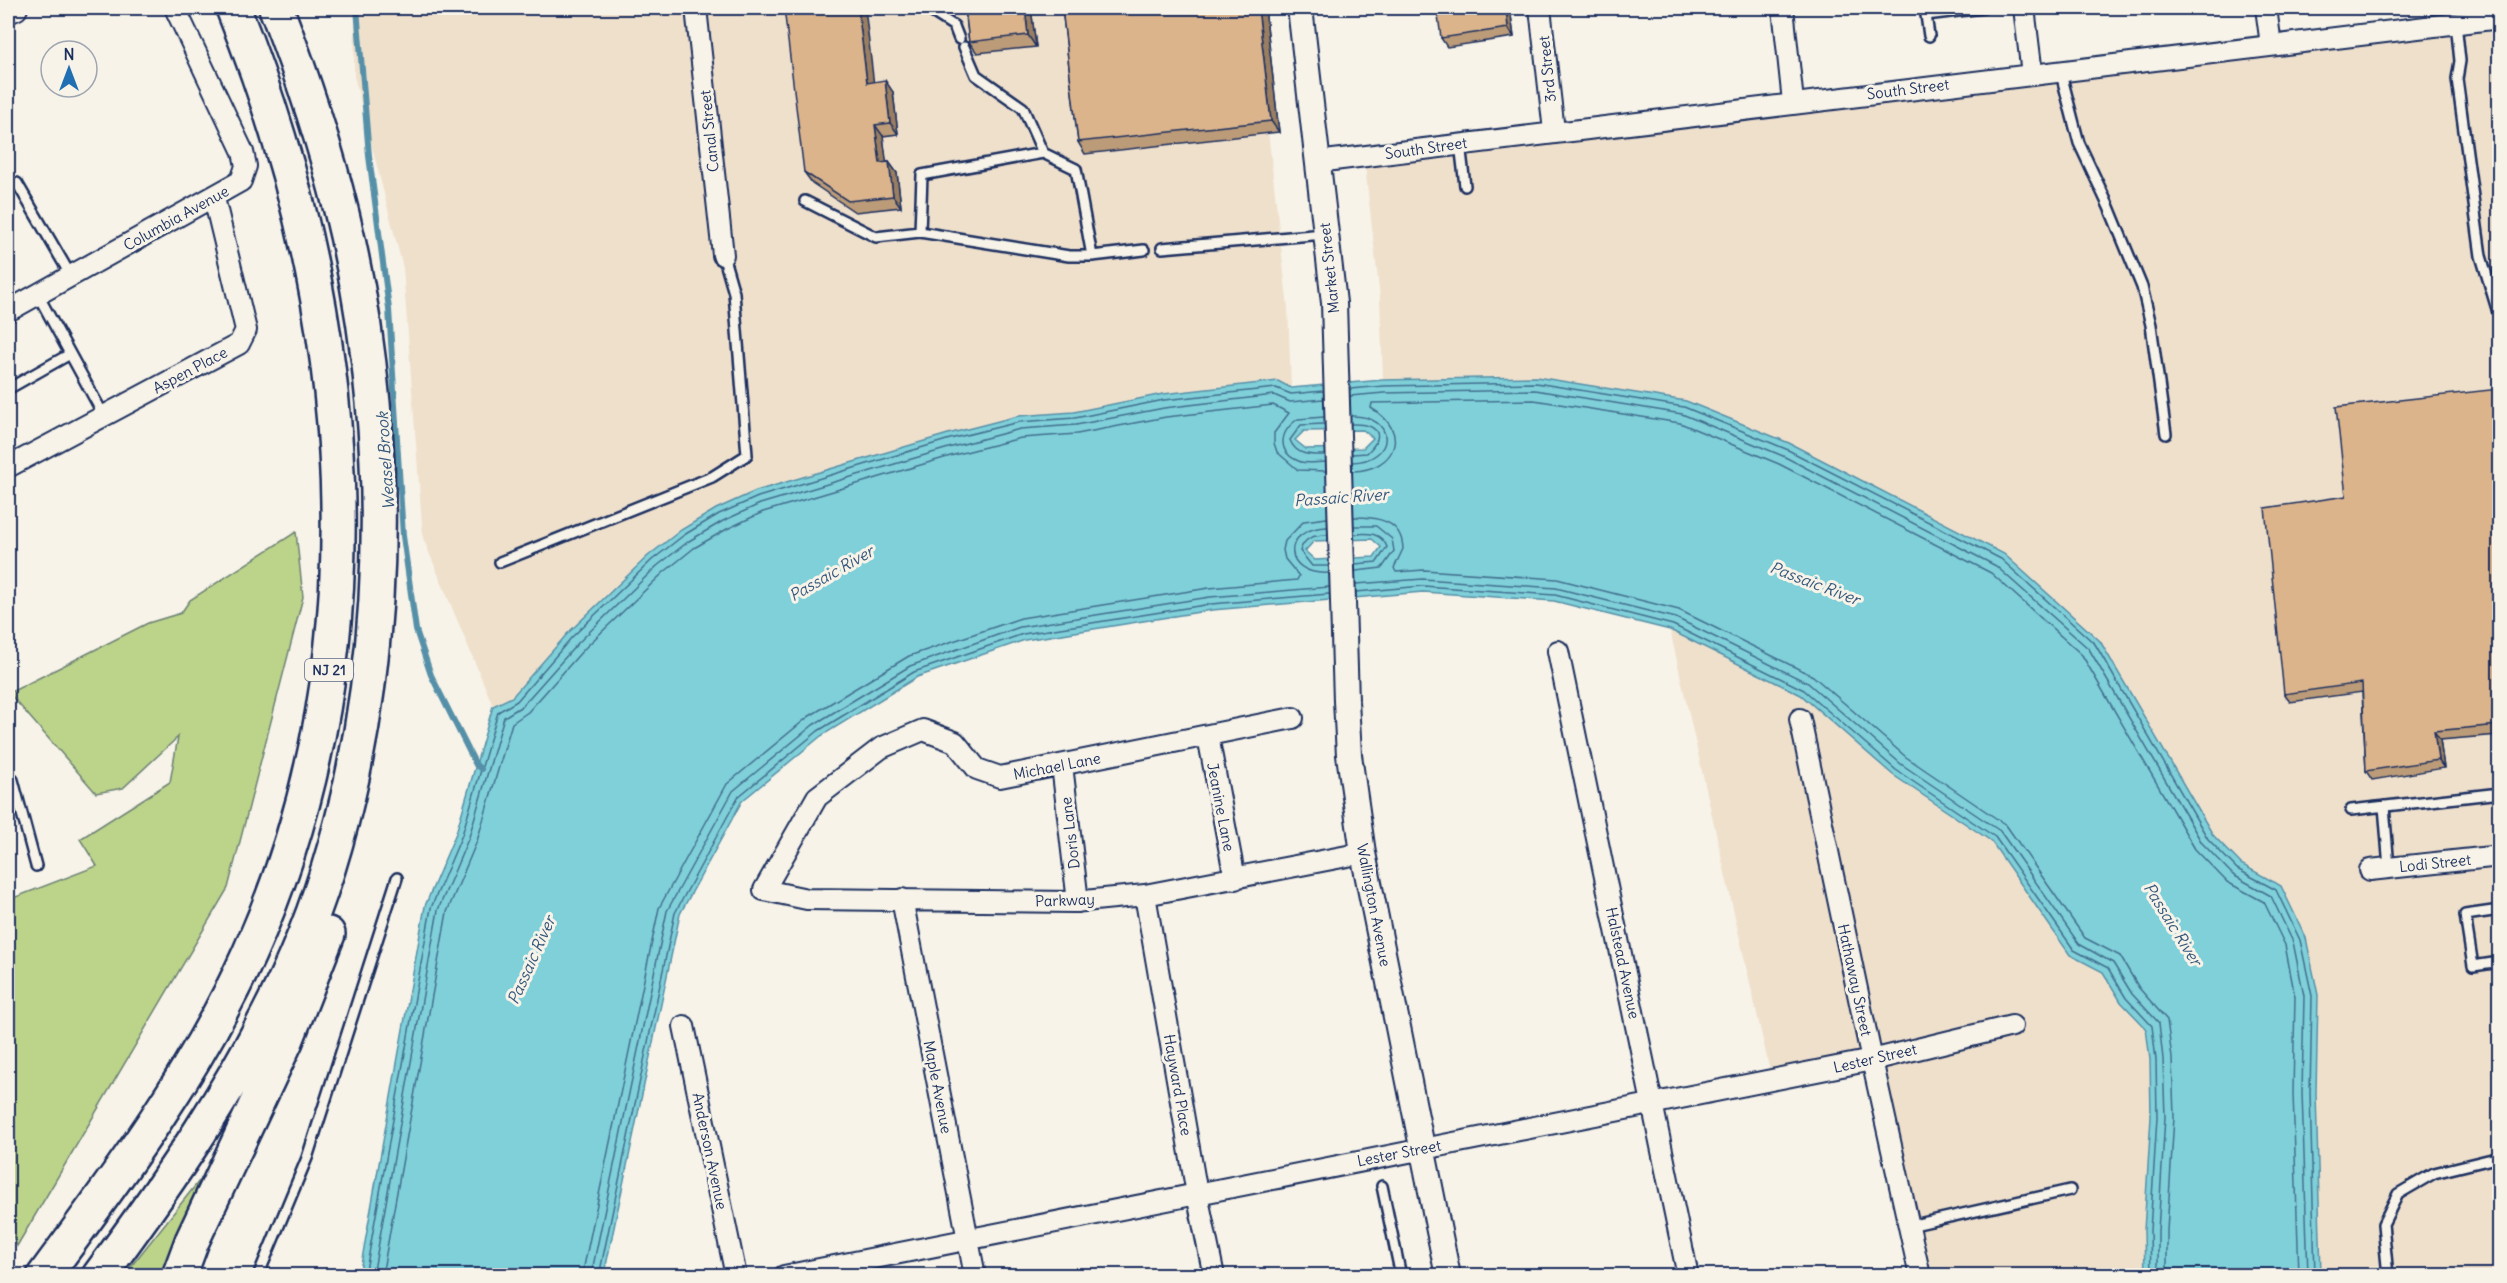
<svg xmlns="http://www.w3.org/2000/svg" width="2507" height="1283" font-family="Delius,sans-serif">
  <style>
    .built { fill: #efe0cc }
    .green { fill: #bcd38a; stroke: #6c8174; stroke-width: 1.5 }
    .water { fill: #7fd0d9; stroke: #5790a8; stroke-width: 1.5; fill-rule: evenodd }
    .lines { fill: none; stroke-linecap: round; stroke-linejoin: round }
    .shore { stroke: #436f8f; stroke-width: 1.5 }
    .stream { stroke: #5790a8; stroke-width: 6 }
    .service-casing { stroke: #1b2f5e; stroke-width: 14 }
    .minor-casing { stroke: #1b2f5e; stroke-width: 24 }
    .tertiary-casing { stroke: #1b2f5e; stroke-width: 28 }
    .motorway-casing { stroke: #1b2f5e; stroke-width: 38 }
    .service { stroke: #f7f3e8; stroke-width: 9 }
    .minor { stroke: #f7f3e8; stroke-width: 20 }
    .tertiary { stroke: #f7f3e8; stroke-width: 24 }
    .motorway { stroke: #f7f3e8; stroke-width: 33 }
    .wall { fill: #bc9b78; stroke: #1b2f5e; stroke-width: 1.5 }
    .shaded-wall { fill: #997e62; stroke: #1b2f5e; stroke-width: 1.5 }
    .building { fill: #dbb48c; stroke: #1b2f5e; stroke-width: 1.5 }
    .labels { text-anchor: middle; dominant-baseline: central; stroke-width: 6; stroke-linejoin: round; paint-order: stroke }
    .shield { fill: #f7f3e8; stroke: #5d6a87; stroke-width: 1.5 }
    .shield-label { font-size: 14px; font-weight: bold; fill: #1b2f5e }
    .street-label { font-size: 15px; fill: #1b2f5e; stroke: #f7f3e8 }
    .water-label { font-size: 16px; font-style: italic; fill: #34577d; stroke: #f7f3e8 }
  </style>
  <rect width="100%" height="100%" fill="#f7f3e8"/>
  <filter id="ink" filterUnits="userSpaceOnUse"><feTurbulence type="fractalNoise" baseFrequency=".0167" numOctaves="2"/><feDisplacementMap in="SourceGraphic" scale="12" xChannelSelector="R" yChannelSelector="G"/><feConvolveMatrix kernelMatrix="1 2 1 2 8 2 1 2 1" color-interpolation-filters="sRGB"/></filter>
  <g filter="url(#ink)">
    <path class="built" d="M 355,8 L 1254,8 L 1288,308 L 1291,388 L 1277,381 L 1163,394 L 1074,412 L 1018,416 L 948,434 L 756,491 L 716,509 L 681,530 L 648,556 L 568,633 L 512,697 L 493,706 L 423,538 L 403,268 L 354,76 Z
      M 2499,17 L 2499,1275 L 2321,1275 L 2316,1093 L 2318,995 L 2281,886 L 2241,864 L 2213,835 L 2100,641 L 2004,554 L 1789,443 L 1686,401 L 1536,377 L 1383,380 L 1380,298 L 1364,157 Z
      M 1670,630 L 1801,695 L 1893,775 L 1991,841 L 2070,955 L 2103,972 L 2121,1002 L 2146,1028 L 2150,1060 L 2151,1117 L 2144,1231 L 2145,1275 L 1929,1275 L 1882,1050 L 1771,1076 Z"/>
    <path class="green" d="M 296,532 L 303,597 L 228,888 L 17,1246 L 8,1224 L 8,900 L 97,866 L 80,839 L 170,782 L 178,737 L 123,788 L 96,793 L 9,693 L 148,623 L 181,613 L 190,600 Z
      M 199,1181 L 166,1275 L 124,1275 Z"/>
    <path class="water" d="M 1536,377 L 1686,401 L 1789,443 L 2004,554 L 2100,641 L 2213,835 L 2241,864 L 2281,886 L 2306,938 L 2318,995 L 2316,1093 L 2321,1275 L 2145,1275 L 2144,1231 L 2151,1117 L 2150,1060 L 2146,1028 L 2121,1002 L 2103,972 L 2070,955 L 1991,841 L 1893,775 L 1801,695 L 1670,630 L 1554,601 L 1423,592 L 1212,610 L 1025,640 L 917,677 L 821,736 L 742,801 L 680,914 L 604,1275 L 359,1276 L 425,906 L 456,833 L 493,706 L 512,697 L 568,633 L 648,556 L 681,530 L 716,509 L 756,491 L 948,434 L 1018,416 L 1074,412 L 1163,394 L 1278,381 L 1291,388 L 1383,380 ZM 1363,430 L 1373,438 L 1363,448 L 1306,449 L 1295,440 L 1304,431 ZM 1372,539 L 1381,547 L 1374,557 L 1315,560 L 1305,551 L 1314,541 Z"/>
    <g class="lines">
      <path class="shore" d="M 1350,389 L 1384,386 L 1536,383 L 1684,407 L 1786,449 L 2001,559 L 2095,644 L 2208,839 L 2237,869 L 2276,890 L 2300,940 L 2312,996 L 2310,1093 L 2315,1276
        M 1350,396 L 1384,393 L 1535,390 L 1682,414 L 1783,456 L 1996,566 L 2089,649 L 2202,843 L 2233,875 L 2271,896 L 2293,942 L 2304,996 L 2302,1093 L 2308,1276
        M 1351,416 C 1397,415 1396,461 1352,462
        M 1324,417 L 1298,419 C 1279,432 1276,453 1301,462 C 1308,464 1318,462 1325,462
        M 1324,424 L 1301,425 L 1290,440 C 1296,456 1311,455 1325,455
        M 1351,424 C 1375,423 1388,433 1367,453 L 1352,454
        M 1353,471 C 1395,470 1412,432 1371,408 L 1372,403 L 1534,400 L 1680,423 L 1779,464 L 1991,573 L 2082,655 L 2195,849 L 2227,882 L 2264,902 L 2285,945 L 2295,997 L 2293,1093 L 2299,1276
        M 1354,517 C 1377,517 1402,520 1403,549 L 1394,568 L 1396,572 L 1424,570 L 1557,579 L 1679,610 L 1813,676 L 1906,757 L 2006,825 L 2085,938 L 2120,956 L 2139,988 L 2167,1020 L 2172,1058 L 2174,1117 L 2167,1231 L 2167,1276
        M 1354,526 L 1376,526 L 1392,539 L 1394,551 L 1382,568 L 1356,571
        M 1327,527 C 1279,529 1283,576 1329,573
        M 1354,534 C 1368,533 1381,532 1387,547 L 1377,562 L 1355,564
        M 1327,535 C 1315,535 1304,537 1300,551 L 1312,566 L 1328,566
        M 1356,584 L 1423,579 L 1556,588 L 1676,618 L 1808,683 L 1901,764 L 2000,831 L 2079,944 L 2113,963 L 2132,994 L 2159,1023 L 2163,1059 L 2165,1117 L 2158,1231 L 2158,1276
        M 1356,592 L 1423,586 L 1555,595 L 1673,625 L 1804,690 L 1896,770 L 1995,837 L 2074,950 L 2108,968 L 2126,998 L 2152,1026 L 2156,1060 L 2157,1117 L 2150,1231 L 2151,1276
        M 365,1276 L 431,908 L 462,835 L 498,712 L 517,701 L 572,637 L 652,560 L 684,535 L 719,514 L 758,497 L 950,439 L 1019,422 L 1075,418 L 1164,400 L 1276,388 L 1291,394 L 1323,391
        M 373,1276 L 438,910 L 469,837 L 504,717 L 522,706 L 578,643 L 657,566 L 689,541 L 723,521 L 760,504 L 952,447 L 1020,429 L 1076,425 L 1164,408 L 1274,395 L 1290,402 L 1323,399
        M 382,1276 L 447,912 L 477,841 L 512,723 L 528,712 L 584,649 L 663,573 L 694,548 L 727,529 L 763,512 L 954,455 L 1021,438 L 1077,434 L 1166,417 L 1273,405 L 1289,413 L 1274,433 L 1274,443 L 1277,452 L 1298,470 L 1326,471
        M 582,1276 L 659,908 L 727,784 L 808,717 L 909,656 L 1021,618 L 1209,588 L 1297,580 L 1299,576 L 1285,559 L 1283,550 L 1285,541 L 1304,521 L 1327,518
        M 591,1276 L 667,911 L 733,791 L 813,725 L 910,666 L 1020,627 L 1210,597 L 1329,587
        M 599,1276 L 675,913 L 738,797 L 818,731 L 914,672 L 1023,634 L 1211,604 L 1329,594"/>
      <path class="stream" d="M 357,8 L 369,156 L 389,309 L 403,536 L 416,630 L 431,675 L 476,765 L 481,769"/>
      <g class="service-casing">
        <path id="service" d="M 926,8 L 954,26 L 959,39
          M 2456,23 L 2460,61 L 2457,79 L 2481,256 L 2500,319
          M 1929,36 L 1926,15 L 1983,8
          M 964,47 L 976,75 L 1023,108 L 1043,153
          M 2060,70 L 2079,143 L 2109,207 L 2142,287 L 2151,325 L 2166,434
          M 1460,143 L 1465,186
          M 17,183 L 71,276
          M 805,201 L 876,237 L 920,232 L 922,175 L 1043,153 L 1076,169 L 1092,256 L 1144,250
          M 920,232 L 1069,256 L 1092,256
          M 1162,248 L 1324,234
          M 38,295 L 104,416
          M 8,389 L 70,354
          M 500,562 L 712,477 L 747,455 L 734,293 L 723,255
          M 8,775 L 13,780 L 36,866
          M 2384,806 L 2389,868
          M 2351,810 L 2500,793
          M 2500,910 L 2465,915 L 2473,966 L 2500,962
          M 1382,1186 L 1401,1276
          M 1909,1226 L 2070,1190
          M 258,1276 L 307,1158 L 397,878
          M 1426,1276 L 1445,1272
          M 2388,1276 L 2383,1224 L 2398,1194 L 2434,1173 L 2500,1157"/>
      </g>
      <g class="minor-casing">
        <path id="minor" d="M 696,8 L 723,255
          M 1540,8 L 1554,131
          M 1783,8 L 1793,102
          M 2024,8 L 2032,74
          M 2266,8 L 2271,45
          M 1317,162 L 2500,18
          M 8,311 L 241,181 L 246,166 L 243,152 L 175,8
          M 8,467 L 239,344 L 246,330 L 214,198
          M 1558,651 L 1688,1276
          M 1293,718 L 1000,777 L 977,769 L 955,742 L 923,730 L 881,748 L 817,797 L 764,890 L 807,899 L 1074,902 L 1145,895 L 1363,853
          M 1800,719 L 1872,1060 L 1920,1276
          M 1208,736 L 1235,879
          M 1062,765 L 1078,902
          M 2370,870 L 2500,856
          M 1145,895 L 1197,1194 L 1214,1276
          M 902,899 L 975,1276
          M 684,1026 L 736,1276
          M 784,1276 L 1872,1060 L 2012,1026"/>
      </g>
      <g class="tertiary-casing">
        <path id="tertiary" d="M 1300,8 L 1334,303 L 1346,701 L 1349,755 L 1363,853 L 1448,1276
          M 8,11 L 15,8"/>
      </g>
      <g class="motorway-casing">
        <path id="motorway" d="M 44,1276 C 119,1175 197,1070 249,954 C 385,651 354,310 233,8
          M 99,1276 C 169,1182 237,1083 286,978 C 392,751 401,455 342,214 C 325,144 302,75 276,8
          M 179,1276 L 192,1241 L 286,1041 L 328,934"/>
      </g>
      <use href="#service" class="service"/>
      <use href="#minor" class="minor"/>
      <use href="#tertiary" class="tertiary"/>
      <use href="#motorway" class="motorway"/>
    </g>
    <path class="wall" d="M 965,8 L 1031,8 L 1036,47 L 977,53 L 969,42 Z
      M 1062,8 L 1265,8 L 1279,132 L 1085,154 L 1078,142 Z
      M 1510,8 L 1514,37 L 1447,47 L 1441,38 Z
      M 873,82 L 893,92 L 898,134 L 883,136 L 886,162 L 889,162 L 897,173 L 901,207 L 855,212 L 812,183 L 804,172 Z
      M 2499,389 L 2499,735 L 2440,740 L 2444,768 L 2372,780 L 2366,771 L 2362,692 L 2290,702 L 2284,694 L 2346,496 Z"/>
    <path class="shaded-wall" d="M 858,8 L 865,8 L 875,94 L 867,83 Z
      M 1025,8 L 1031,8 L 1036,47 L 1028,35 Z
      M 1258,8 L 1265,8 L 1279,132 L 1271,121 Z
      M 1506,8 L 1510,8 L 1514,37 L 1508,28 Z
      M 885,80 L 893,92 L 898,134 L 890,123 Z
      M 875,125 L 883,136 L 888,174 L 880,163 Z
      M 889,162 L 897,173 L 901,207 L 893,196 Z
      M 2434,731 L 2440,740 L 2444,768 L 2438,760 Z"/>
    <path class="building" d="M 784,8 L 858,8 L 867,83 L 885,80 L 890,123 L 875,125 L 880,163 L 889,162 L 893,196 L 848,201 L 804,172 Z
      M 965,8 L 1025,8 L 1028,35 L 969,42 Z
      M 1062,8 L 1258,8 L 1271,121 L 1078,142 Z
      M 1437,8 L 1506,8 L 1508,28 L 1441,38 Z
      M 2499,389 L 2499,725 L 2434,731 L 2438,760 L 2366,771 L 2362,683 L 2284,694 L 2265,508 L 2346,496 L 2336,407 Z"/>
  </g>
  <g class="labels">
    <rect class="shield" x="305" y="659" width="48" height="22" rx="4.5"/>
    <g class="shield-label">
      <text x="329" y="670">NJ 21</text>
    </g>
    <g class="street-label">
      <text transform="translate(1547 69) rotate(-96)">3rd Street</text>
      <text transform="translate(1908 89) rotate(-7)">South Street</text>
      <text transform="translate(709 131) rotate(-96)">Canal Street</text>
      <text transform="translate(1426 148) rotate(-8)">South Street</text>
      <text transform="translate(176 218) rotate(-29)">Columbia Avenue</text>
      <text transform="translate(1329 268) rotate(-96)">Market Street</text>
      <text transform="translate(190 370) rotate(-28)">Aspen Place</text>
      <text transform="translate(1057 766) rotate(-11)">Michael Lane</text>
      <text transform="translate(1221 807) rotate(79)">Jeanine Lane</text>
      <text transform="translate(1070 833) rotate(-97)">Doris Lane</text>
      <text transform="translate(2435 863) rotate(-6)">Lodi Street</text>
      <text transform="translate(1065 900) rotate(-2)">Parkway</text>
      <text transform="translate(1374 905) rotate(79)">Wallington Avenue</text>
      <text transform="translate(1623 963) rotate(78)">Halstead Avenue</text>
      <text transform="translate(1855 980) rotate(78)">Hathaway Street</text>
      <text transform="translate(1875 1058) rotate(-13)">Lester Street</text>
      <text transform="translate(1178 1085) rotate(80)">Hayward Place</text>
      <text transform="translate(938 1087) rotate(79)">Maple Avenue</text>
      <text transform="translate(710 1151) rotate(78)">Anderson Avenue</text>
      <text transform="translate(1399 1153) rotate(-11)">Lester Street</text>
    </g>
    <g class="water-label">
      <text transform="translate(385 461) rotate(-94)">Weasel Brook</text>
      <text transform="translate(1341 497) rotate(-4)">Passaic River</text>
      <text transform="translate(831 573) rotate(-30)">Passaic River</text>
      <text transform="translate(1815 583) rotate(21)">Passaic River</text>
      <text transform="translate(2173 924) rotate(58)">Passaic River</text>
      <text transform="translate(531 960) rotate(-66)">Passaic River</text>
    </g>
  </g>
  <rect width="2507" height="1283" fill="none" stroke="#f7f3e8" stroke-width="30"/>
  <rect x="15" y="15" width="2477" height="1253" fill="none" stroke="#1b2f5e" stroke-width="2" filter="url(#ink)"/>
  <g transform="translate(69 69)"><circle r="28" fill="#f7f3e8" stroke="#9fa5b1" stroke-width="1.5"/>
  <path d="M0-4.5L10 22L0 15L-10 22Z" fill="#1f6fb2"/>
  <text y="-9" font-size="16" font-weight="bold" text-anchor="middle" fill="#1b2f5e">N</text>
  </g>
</svg>
